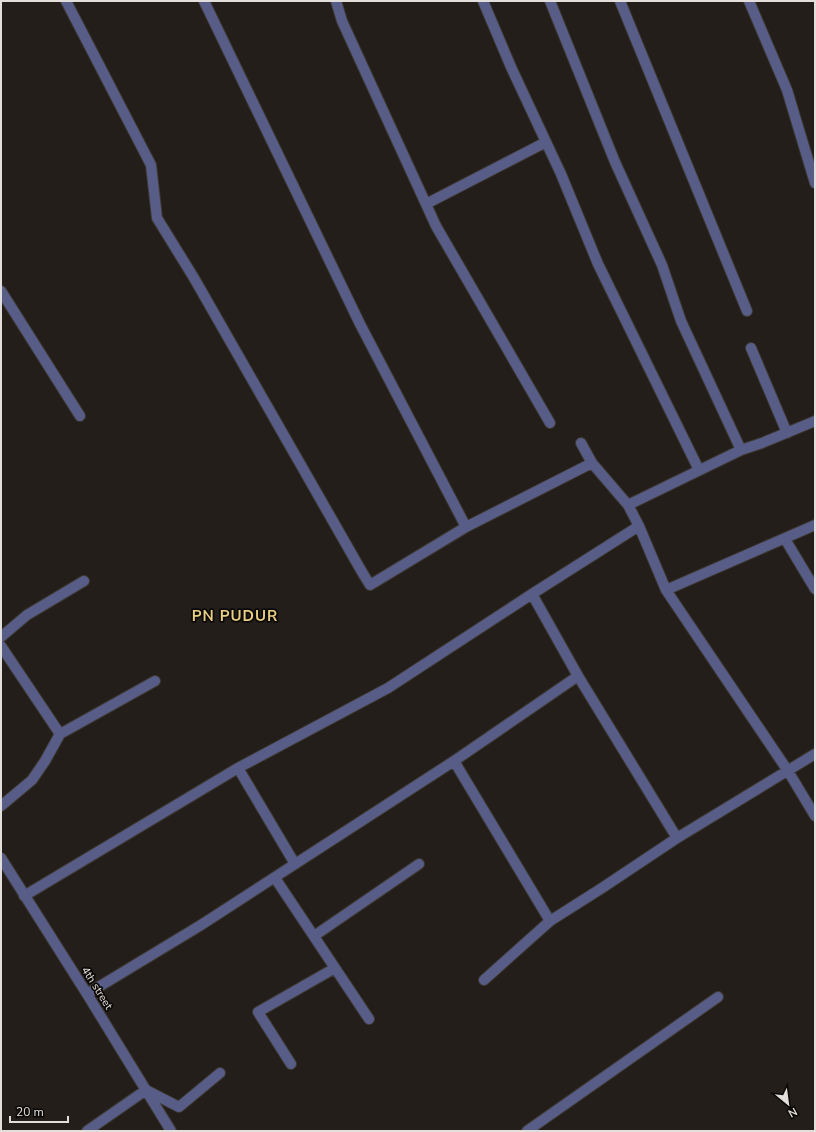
<svg xmlns="http://www.w3.org/2000/svg" width="816" height="1132" font-family="'Nunito Sans',sans-serif">
  <style>
    .lines { fill: none; stroke-linecap: round; stroke-linejoin: round }
    .minor-casing { stroke: #3e3934; stroke-width: 12 }
    .minor { stroke: #585d88; stroke-width: 10 }
    .labels { text-anchor: middle; dominant-baseline: central; stroke-width: 3.5; stroke-linejoin: round; paint-order: stroke }
    .street-label { font-size: 11px; fill: #e1dedb; stroke: #0b0907 }
    .district-label { font-size: 15px; font-weight: bold; letter-spacing: 1px; fill: #e8ce82; stroke: #0b0907 }
  </style>
  <rect width="100%" height="100%" fill="#231e19"/>
  <g class="lines">
    <g class="minor-casing">
      <path id="minor" d="M 66,1 L 151,165 L 157,218 L 194,278 L 362,572 L 370,585 L 466,527
        M 204,1 L 360,324 L 466,527 L 592,463 L 628,505 L 639,526 L 666,590 L 788,771 L 815,816
        M 336,1 L 342,21 L 436,226 L 550,423
        M 483,1 L 511,67 L 561,174 L 598,264 L 699,470
        M 550,1 L 615,162 L 662,265 L 681,321 L 741,450
        M 620,1 L 747,311
        M 749,1 L 787,90 L 815,183
        M 426,204 L 546,142
        M 1,291 L 80,416
        M 751,348 L 787,433
        M 581,443 L 592,463
        M 628,505 L 741,450 L 762,443 L 815,421
        M 785,539 L 815,589
        M 666,590 L 815,525
        M 532,594 L 578,676
        M 1,637 L 27,615 L 84,581
        M 1,646 L 60,734
        M 454,761 L 578,676 L 677,838
        M 238,768 L 295,864
        M 1,806 L 32,780 L 45,761 L 60,734 L 155,681
        M 1,858 L 87,994 L 171,1131
        M 275,878 L 369,1019
        M 24,896 L 238,768 L 388,688 L 532,594 L 639,526
        M 314,936 L 419,864
        M 484,980 L 550,921
        M 87,994 L 201,925 L 454,761 L 550,921 L 602,888 L 677,838 L 815,754
        M 291,1064 L 258,1012 L 335,968
        M 87,1131 L 146,1090 L 179,1107 L 220,1073
        M 527,1131 L 718,997"/>
    </g>
    <use href="#minor" class="minor"/>
  </g>
  <g class="labels">
    <g class="street-label">
      <text transform="translate(97 988) rotate(58)">4th street</text>
    </g>
    <g class="district-label">
      <text x="235" y="616">PN PUDUR</text>
    </g>
  </g>
  <rect width="816" height="1132" fill="none" stroke="#e1dedb" stroke-width="4"/>
  <g transform="translate(788 1104) rotate(151)" stroke="#0b0907" stroke-width="3" paint-order="stroke">
  <path d="M0-3L7 15L0 10L-7 15Z" fill="#e1dedb"/>
  <text y="-6" font-size="11" font-weight="bold" text-anchor="middle" fill="#e1dedb">N</text>
  </g>
  <path d="M10 1116v6h58v-6" fill="none" stroke="#e1dedb" stroke-width="2"/>
  <text x="16" y="1116" font-size="12" fill="#e1dedb" stroke="#0b0907" stroke-width="3" paint-order="stroke">20 m</text>
</svg>
